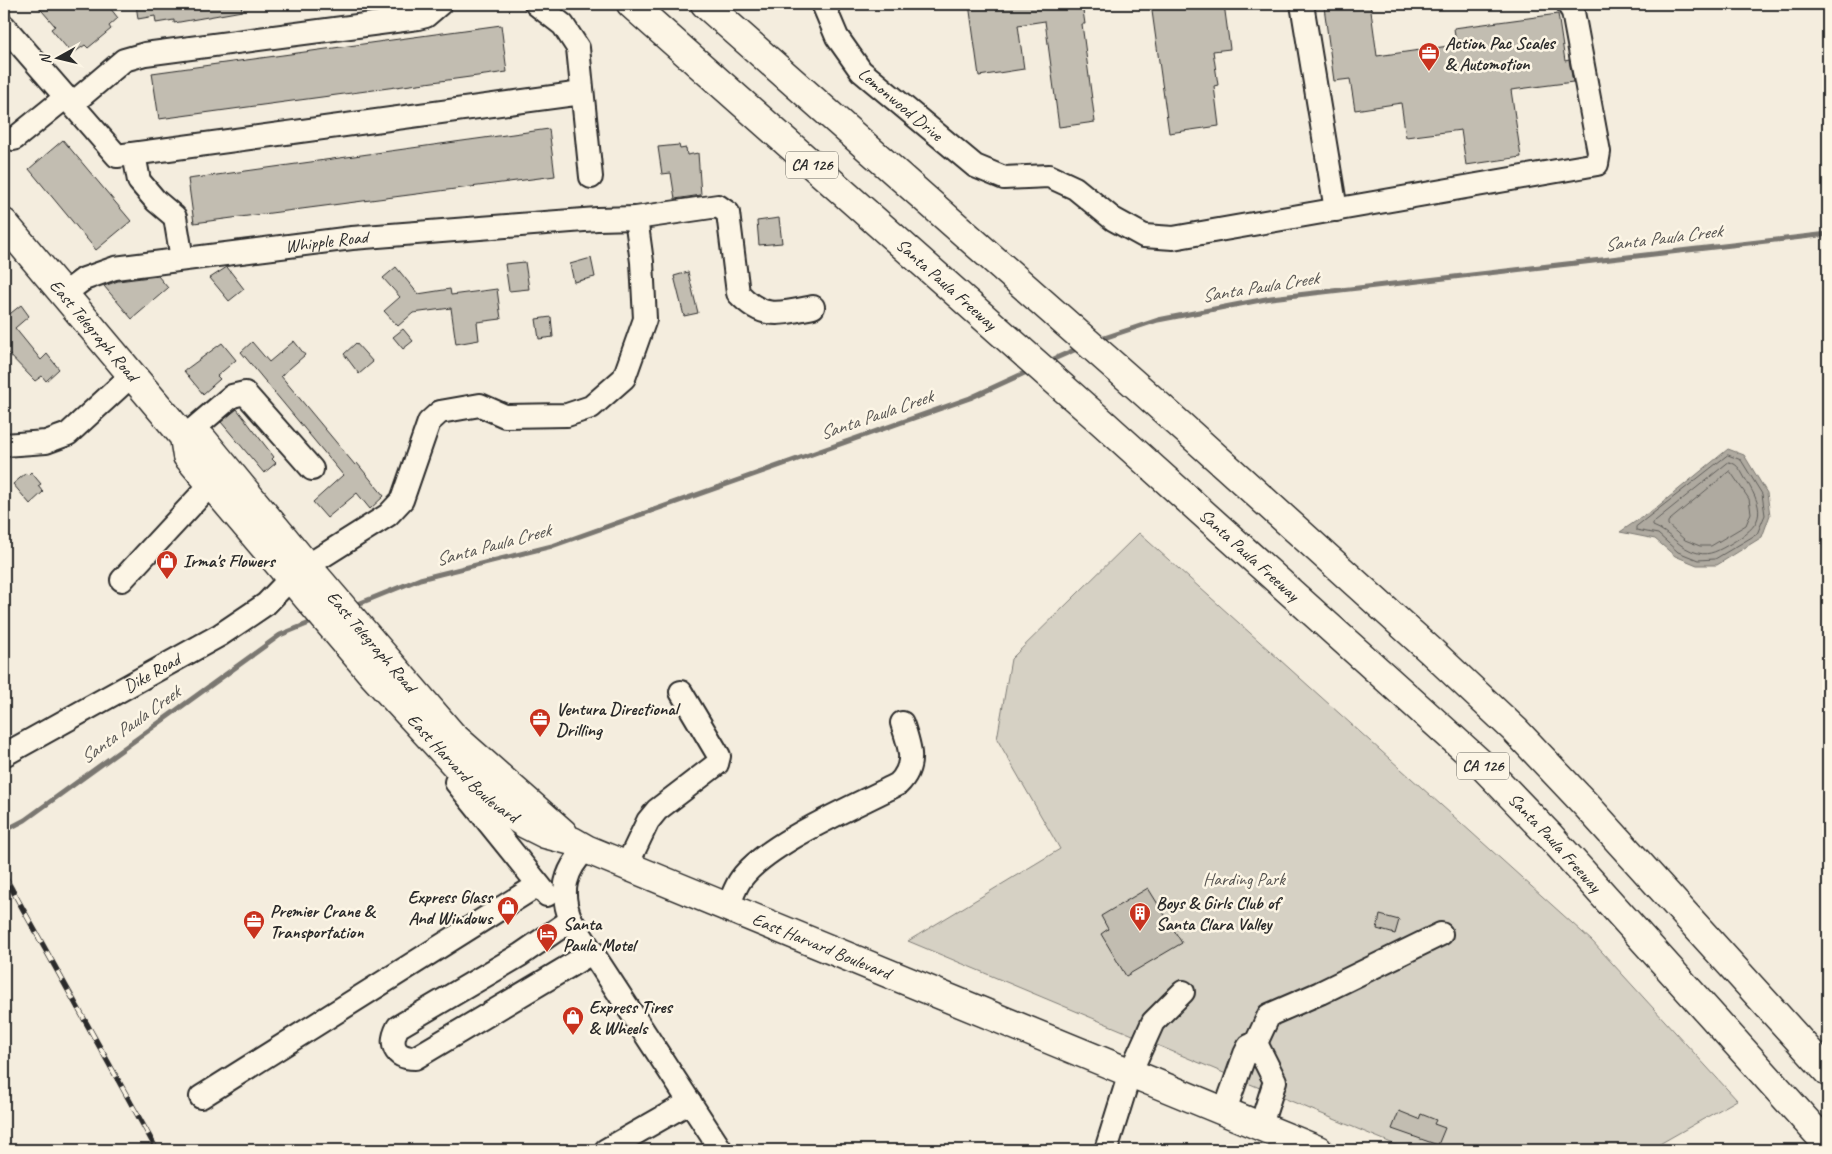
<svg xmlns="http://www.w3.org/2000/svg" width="1832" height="1154" font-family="Caveat,sans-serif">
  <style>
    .green { fill: #d6d1c4; stroke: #807e78 }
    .water { fill: #afaaa0; stroke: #7a7771 }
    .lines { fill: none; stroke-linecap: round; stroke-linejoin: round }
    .shore { stroke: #605e5a; stroke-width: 1 }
    .stream { stroke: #7a7771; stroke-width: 5 }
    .building { fill: #c2bdb1; stroke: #2b2b2b }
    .minor-casing { stroke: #2b2b2b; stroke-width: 26 }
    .major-casing { stroke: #2b2b2b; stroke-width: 31 }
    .highway-casing { stroke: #2b2b2b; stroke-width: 31 }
    .minor { stroke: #fcf5e5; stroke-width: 22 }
    .major { stroke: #fcf5e5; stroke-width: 28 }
    .highway { stroke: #fcf5e5; stroke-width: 28 }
    .rail-casing { stroke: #2b2b2b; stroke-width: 5.5 }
    .rail { stroke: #fcf5e5; stroke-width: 4; stroke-dasharray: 11; stroke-linecap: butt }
    .labels { text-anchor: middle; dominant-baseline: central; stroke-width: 5; stroke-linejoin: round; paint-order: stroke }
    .shield { fill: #fcf5e5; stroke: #6a6863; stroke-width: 1 }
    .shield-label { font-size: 16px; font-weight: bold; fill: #2b2b2b }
    .poi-label { font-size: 18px; font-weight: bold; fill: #2b2b2b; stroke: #fcf5e5; text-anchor: start }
    .street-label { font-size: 18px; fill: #2b2b2b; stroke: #fcf5e5 }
    .park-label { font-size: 18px; fill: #565451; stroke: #fcf5e5 }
    .water-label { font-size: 19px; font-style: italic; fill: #595754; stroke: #fcf5e5 }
  </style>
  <rect width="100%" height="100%" fill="#f4edde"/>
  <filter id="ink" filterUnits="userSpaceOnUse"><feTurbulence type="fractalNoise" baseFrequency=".02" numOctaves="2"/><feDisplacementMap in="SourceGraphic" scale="10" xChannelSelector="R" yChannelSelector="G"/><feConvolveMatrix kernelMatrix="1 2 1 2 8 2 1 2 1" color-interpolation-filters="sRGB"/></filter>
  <g filter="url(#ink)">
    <path class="green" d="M 1139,533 L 1592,941 L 1737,1100 L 1649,1150 L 1408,1150 L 908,941 L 1060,849 L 997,739 L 1011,659 Z"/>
    <path class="water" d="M 1728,449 L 1744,455 L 1767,493 L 1770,515 L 1762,537 L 1717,565 L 1697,565 L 1675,556 L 1655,539 L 1620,532 L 1657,507 Z"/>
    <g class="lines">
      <path class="shore" d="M 1728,455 L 1741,460 L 1762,494 L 1765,515 L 1757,534 L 1715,559 L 1698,560 L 1678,552 L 1658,534 L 1636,530 L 1636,527 Z
        M 1729,462 C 1739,464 1741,472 1746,480 C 1767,514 1762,525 1730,544 C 1719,550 1710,556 1698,553 C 1679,549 1670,532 1653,526 L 1653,523 Z
        M 1730,471 L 1749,499 L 1751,513 L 1746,525 L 1711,546 L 1700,546 L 1685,540 L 1668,525 L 1668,522 Z"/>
      <path class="stream" d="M 1098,340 L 1158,320 L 1271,298 L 1828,234
        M 1047,362 L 1081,347
        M 353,606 L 420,579 L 552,546 L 970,398 L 1031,370
        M 4,831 L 25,820 L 280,635 L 317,620"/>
    </g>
    <path class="building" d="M 36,4 L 107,4 L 118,18 L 109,26 L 111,29 L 88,48 L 85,45 L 72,54 L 51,29 L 55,26 Z
      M 136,4 L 241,4 L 242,11 L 174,23 L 174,20 L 156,23 L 155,16 L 138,19 Z
      M 969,4 L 1082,4 L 1085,24 L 1082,24 L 1095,122 L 1059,127 L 1045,21 L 1018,25 L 1024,69 L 979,76 Z
      M 1151,4 L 1224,4 L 1230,49 L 1213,51 L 1218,85 L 1214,86 L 1219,126 L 1169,133 Z
      M 1334,4 L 1370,4 L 1377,56 L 1456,45 L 1454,28 L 1558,14 L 1565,61 L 1569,60 L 1573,82 L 1511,90 L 1521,157 L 1466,165 L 1461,130 L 1406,137 L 1401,103 L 1355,110 L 1350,79 L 1334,81 L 1324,7 L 1335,6 Z
      M 501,25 L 507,72 L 159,119 L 152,73 Z
      M 549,129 L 555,176 L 194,223 L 188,179 Z
      M 63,140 L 131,221 L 96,250 L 29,169 Z
      M 679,145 L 680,149 L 686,148 L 687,155 L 698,153 L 701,195 L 675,199 L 671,173 L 662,174 L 658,147 Z
      M 779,218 L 782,243 L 759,245 L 757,221 Z
      M 591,258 L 595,277 L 574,282 L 570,264 Z
      M 525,262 L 529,289 L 509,291 L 505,264 Z
      M 227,267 L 244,289 L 229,301 L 210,278 Z
      M 396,267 L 418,294 L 450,289 L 451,295 L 497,289 L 501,319 L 477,322 L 479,340 L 456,344 L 451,308 L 413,313 L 398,326 L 384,311 L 400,297 L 383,278 Z
      M 688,272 L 698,313 L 684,316 L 674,276 Z
      M 158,276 L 168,288 L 132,319 L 104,286 L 118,281 Z
      M 21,305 L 29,316 L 15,328 L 41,360 L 47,354 L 59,369 L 46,381 L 42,376 L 35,381 L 4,349 L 4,314 L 6,317 Z
      M 551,317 L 553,337 L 539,339 L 536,319 Z
      M 403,329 L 413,341 L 403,349 L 393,337 Z
      M 294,341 L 305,355 L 281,376 L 355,465 L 357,463 L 384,496 L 370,509 L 357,493 L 327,518 L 313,502 L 343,475 L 241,352 L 252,342 L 269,362 Z
      M 222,343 L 236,360 L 217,376 L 220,379 L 203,394 L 184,371 Z
      M 356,343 L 373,362 L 359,374 L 344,354 Z
      M 237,409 L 274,457 L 272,459 L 276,463 L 264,473 L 221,422 Z
      M 31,472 L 41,484 L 38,486 L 43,492 L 30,504 L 13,484 L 26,473 L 28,475 Z
      M 1148,888 L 1182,943 L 1126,976 L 1101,934 L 1108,929 L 1101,916 Z
      M 1380,915 L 1399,920 L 1395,934 L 1377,929 Z
      M 1399,1111 L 1419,1119 L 1421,1114 L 1436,1120 L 1434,1124 L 1445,1128 L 1438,1145 L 1392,1129 Z"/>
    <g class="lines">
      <g class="minor-casing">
        <g id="minor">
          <path d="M 536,4 L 563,25 L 578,48 L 591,177"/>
          <path id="s1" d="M 823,4 L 837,37 L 861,71 L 975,166 L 1004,178 L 1049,176 L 1075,188 L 1113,219 L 1144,236 L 1173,238 L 1597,164 L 1599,152 L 1573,12 L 1568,4"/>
          <path d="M 1302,4 L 1336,210"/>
          <path d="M 4,26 L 117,156 L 582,93"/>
          <path d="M 72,104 L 124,60 L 145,54 L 418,18 L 426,16 L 440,4"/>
          <path d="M 14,139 L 66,97"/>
          <path d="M 134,154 L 139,181 L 156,201 L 175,217 L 182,259"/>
          <path id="s2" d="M 64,294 L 84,279 L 115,268 L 352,238 L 597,219 L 636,218 L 718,206 L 728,213 L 738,293 C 763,320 779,314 813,307"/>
          <path d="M 184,437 L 232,396 L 245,393 L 312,469"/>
          <path d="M 4,445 L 46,442 L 68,434 L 132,375"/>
          <path d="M 307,566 L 388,515 L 402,500 L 429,422 L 440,412 L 480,405 L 505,416 L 567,415 L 591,407 L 624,378 L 645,319 L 642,262 L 636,218"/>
          <path d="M 122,580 L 211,484"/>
          <path id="s3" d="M 4,755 L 220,635 L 266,604 L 291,578"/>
          <path d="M 456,782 L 547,895"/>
          <path d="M 586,849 C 565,870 559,892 571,920 L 721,1150"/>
          <path d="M 627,865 L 648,821 L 657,810 L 717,764 L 719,756 L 681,692"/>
          <path d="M 728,906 C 732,898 735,887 741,879 C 768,842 856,806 898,784 C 917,766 910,746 902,723"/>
          <path d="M 571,920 L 520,955 L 398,1027 C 389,1044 394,1058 415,1058 L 593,952"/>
          <path d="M 1256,1043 L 1269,1015 L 1320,993 L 1441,934"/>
          <path d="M 201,1097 L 538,885"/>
          <path d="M 1224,1113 L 1245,1054 L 1249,1046 L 1256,1043 L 1275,1081 L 1260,1128"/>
          <path d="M 606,1150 L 690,1102"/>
          <path d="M 1106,1150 L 1130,1073 L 1153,1022 L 1183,992"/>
        </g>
      </g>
      <g class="major-casing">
        <g id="major">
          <path id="s4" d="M 4,223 L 184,437 L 187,456 L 372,674 L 472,783 L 494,803 L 525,824 L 545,834 L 572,841 L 586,849 L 1318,1150"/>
          <path id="s5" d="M 184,437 L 203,440 L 307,566 L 453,736 L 563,833"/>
        </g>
      </g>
      <g class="highway-casing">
        <g id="highway">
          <path id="s6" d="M 631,4 L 1103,423 L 1478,761 L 1551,837 L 1828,1145"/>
          <path d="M 705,4 L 1146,394 L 1431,651 L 1515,730 L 1587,806 L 1828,1072"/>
        </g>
      </g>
      <use href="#minor" class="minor"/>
      <use href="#major" class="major"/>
      <use href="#highway" class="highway"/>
      <g class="rail-casing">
        <path id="rail" d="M 4,875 L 157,1150"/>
      </g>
      <use href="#rail" class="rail"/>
    </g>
  </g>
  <defs>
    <g id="office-pin" transform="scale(1.125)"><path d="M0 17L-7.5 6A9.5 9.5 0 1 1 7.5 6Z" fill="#c8321e" stroke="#fcf5e5"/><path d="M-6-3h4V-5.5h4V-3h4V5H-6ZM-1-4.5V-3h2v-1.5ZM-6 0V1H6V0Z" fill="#fff"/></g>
    <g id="shop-pin" transform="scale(1.125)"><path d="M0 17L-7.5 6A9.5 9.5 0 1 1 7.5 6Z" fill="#c8321e" stroke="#fcf5e5"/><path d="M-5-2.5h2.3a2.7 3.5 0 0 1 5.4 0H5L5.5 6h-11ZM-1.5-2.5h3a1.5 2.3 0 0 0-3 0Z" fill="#fff"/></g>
    <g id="building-pin" transform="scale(1.125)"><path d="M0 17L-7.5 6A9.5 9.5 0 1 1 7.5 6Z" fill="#c8321e" stroke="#fcf5e5"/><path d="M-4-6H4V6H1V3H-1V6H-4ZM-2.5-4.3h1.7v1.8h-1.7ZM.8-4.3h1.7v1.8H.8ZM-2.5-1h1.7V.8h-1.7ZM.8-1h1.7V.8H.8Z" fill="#fff"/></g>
    <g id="hotel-pin" transform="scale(1.125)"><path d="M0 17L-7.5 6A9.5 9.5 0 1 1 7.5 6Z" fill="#c8321e" stroke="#fcf5e5"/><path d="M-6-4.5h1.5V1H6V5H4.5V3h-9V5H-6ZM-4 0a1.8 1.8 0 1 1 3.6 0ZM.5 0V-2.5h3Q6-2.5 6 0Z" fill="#fff"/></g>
  </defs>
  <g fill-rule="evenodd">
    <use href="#office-pin" x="1429" y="53"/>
    <use href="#shop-pin" x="167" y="561"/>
    <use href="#office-pin" x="540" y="719"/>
    <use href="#shop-pin" x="508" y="907"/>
    <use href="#building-pin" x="1140" y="913"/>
    <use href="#office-pin" x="254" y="921"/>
    <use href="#hotel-pin" x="547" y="934"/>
    <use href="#shop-pin" x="573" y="1017"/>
  </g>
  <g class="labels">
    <g class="shield">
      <rect x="786" y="151.5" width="52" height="27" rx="4"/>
      <rect x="1457" y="752.5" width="52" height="27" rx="4"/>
    </g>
    <g class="shield-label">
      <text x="812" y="165">CA 126</text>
      <text x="1483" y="766">CA 126</text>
    </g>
    <g class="poi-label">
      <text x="1445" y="43">Action Pac Scales<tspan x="1445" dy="21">&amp; Automotion</tspan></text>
      <text x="183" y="561">Irma's Flowers</text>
      <text x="556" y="709">Ventura Directional<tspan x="556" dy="21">Drilling</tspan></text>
      <text x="492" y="897" text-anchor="end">Express Glass<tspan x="492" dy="21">And Windows</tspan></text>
      <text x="1156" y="903">Boys &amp; Girls Club of<tspan x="1156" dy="21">Santa Clara Valley</tspan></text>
      <text x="270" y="911">Premier Crane &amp;<tspan x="270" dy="21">Transportation</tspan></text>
      <text x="563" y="924">Santa<tspan x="563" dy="21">Paula Motel</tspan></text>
      <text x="589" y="1007">Express Tires<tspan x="589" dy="21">&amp; Wheels</tspan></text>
    </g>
    <g class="street-label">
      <text stroke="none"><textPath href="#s1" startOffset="129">Lemonwood Drive</textPath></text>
      <text stroke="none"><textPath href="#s2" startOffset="271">Whipple Road</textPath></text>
      <text stroke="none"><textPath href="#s6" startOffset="422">Santa Paula Freeway</textPath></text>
      <text stroke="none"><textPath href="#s4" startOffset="140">East Telegraph Road</textPath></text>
      <text stroke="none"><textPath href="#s6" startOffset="828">Santa Paula Freeway</textPath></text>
      <text stroke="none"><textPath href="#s5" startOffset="282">East Telegraph Road</textPath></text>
      <text stroke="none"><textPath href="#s3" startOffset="169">Dike Road</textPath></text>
      <text stroke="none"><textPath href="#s4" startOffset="716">East Harvard Boulevard</textPath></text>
      <text stroke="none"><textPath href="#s6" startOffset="1248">Santa Paula Freeway</textPath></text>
      <text stroke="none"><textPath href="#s4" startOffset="1121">East Harvard Boulevard</textPath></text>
    </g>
    <g class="park-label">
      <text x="1244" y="879">Harding Park</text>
    </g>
    <g class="water-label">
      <text transform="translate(1663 238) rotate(-7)">Santa Paula Creek</text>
      <text transform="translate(1260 287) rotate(-9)">Santa Paula Creek</text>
      <text transform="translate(876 415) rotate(-19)">Santa Paula Creek</text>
      <text transform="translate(493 545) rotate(-15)">Santa Paula Creek</text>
      <text transform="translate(130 725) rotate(-36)">Santa Paula Creek</text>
    </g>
  </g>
  <rect width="1832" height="1154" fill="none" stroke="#fcf5e5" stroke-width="20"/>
  <rect x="10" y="10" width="1812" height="1134" fill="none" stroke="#2b2b2b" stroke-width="2" filter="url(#ink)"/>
  <g transform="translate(58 58) rotate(262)" stroke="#fcf5e5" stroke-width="4" paint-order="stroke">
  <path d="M0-4L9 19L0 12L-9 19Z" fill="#2b2b2b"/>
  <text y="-8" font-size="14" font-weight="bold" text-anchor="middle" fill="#2b2b2b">N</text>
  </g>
</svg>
